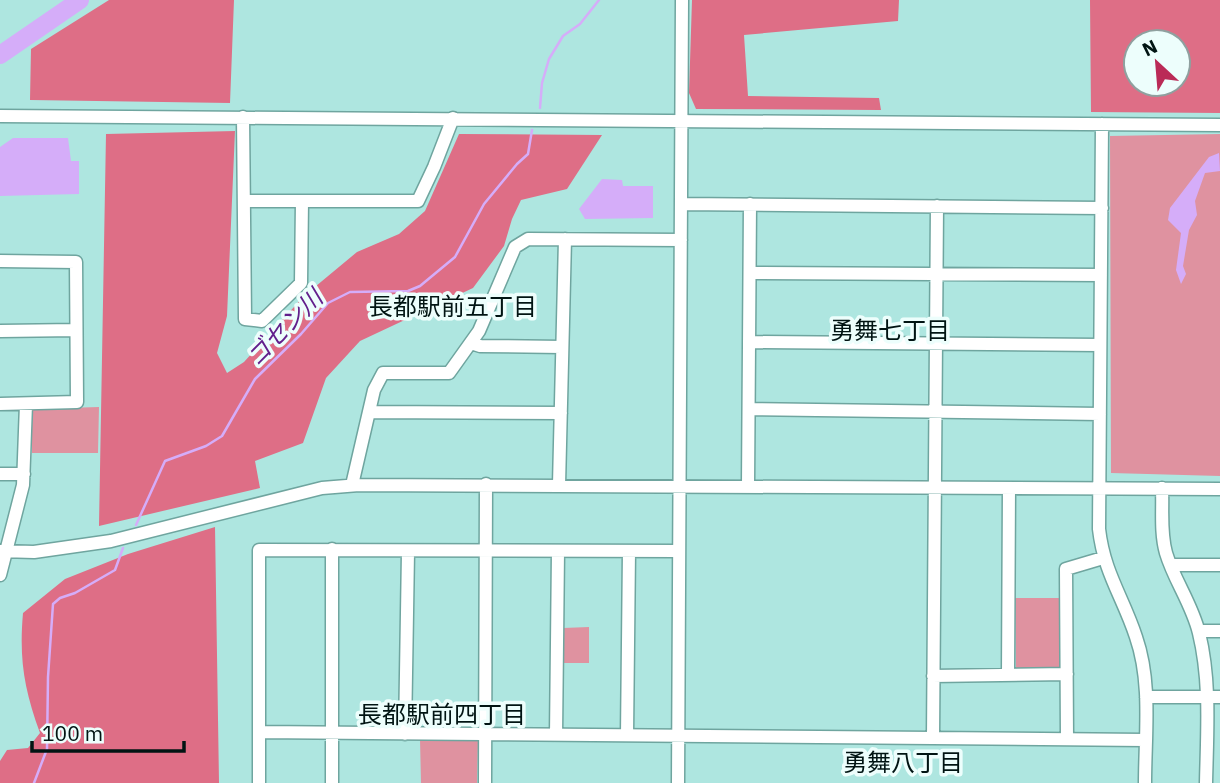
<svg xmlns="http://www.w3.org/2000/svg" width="1220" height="783" font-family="'IBM Plex Sans','Noto Sans JP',sans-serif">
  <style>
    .green { fill: #df92a0 }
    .forest { fill: #de6e86; fill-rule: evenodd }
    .water { fill: #d5adf9 }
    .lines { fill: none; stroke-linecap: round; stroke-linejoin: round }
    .stream { stroke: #d5adf9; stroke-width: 2.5 }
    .river { stroke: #d5adf9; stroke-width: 18 }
    .minor-casing { stroke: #6fa59f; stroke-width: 15 }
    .minor { stroke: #fff; stroke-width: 12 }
    .labels { text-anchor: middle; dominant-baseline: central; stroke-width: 7; stroke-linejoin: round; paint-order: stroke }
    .neighbourhood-label { font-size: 24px; fill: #011413; stroke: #edfefc }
    .water-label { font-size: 24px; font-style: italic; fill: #621f8c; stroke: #edfefc }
  </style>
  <rect width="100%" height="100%" fill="#aee6e0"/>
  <path class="green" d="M 1220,134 L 1220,476 L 1111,473 L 1110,136 Z
    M 99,407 L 98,453 L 32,453 L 32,409 Z
    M 1015,598 L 1060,598 L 1061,668 L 1016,668 Z
    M 589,627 L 589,663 L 563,663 L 563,628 Z
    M 420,739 L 478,740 L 477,783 L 421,783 Z"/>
  <path class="forest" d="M 109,0 L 234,0 L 230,103 L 30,100 L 31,49 Z
    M 692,0 L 899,0 L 898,21 L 744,35 L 748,96 L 879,98 L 881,110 L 696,109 L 689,93 Z
    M 1090,0 L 1220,0 L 1220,113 L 1091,112 ZM 1136,42 L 1178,42 L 1178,84 L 1136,84 Z
    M 235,131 L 227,316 L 217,353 L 227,373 L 244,362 L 304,296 L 357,252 L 399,234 L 425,211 L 459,134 L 602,135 L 567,189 L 521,200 L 512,219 L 504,246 L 473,288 L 360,341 L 326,378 L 303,443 L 255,461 L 260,488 L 99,526 L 106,134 Z
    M 215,527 L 219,783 L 0,783 L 0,761 L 7,750 L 28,748 L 40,733 C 24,689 19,659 23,613 L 65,579 L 128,554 Z"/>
  <path class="water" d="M 13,138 L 68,138 L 71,161 L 79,161 L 79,194 L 0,196 L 0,147 Z
    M 1219,153 L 1220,171 L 1205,173 L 1195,201 L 1197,215 L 1189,230 L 1183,266 L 1186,274 L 1181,284 L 1176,270 L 1181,233 L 1168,220 L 1170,208 L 1209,157 Z
    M 602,179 L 622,180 L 623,186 L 653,186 L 653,218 L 585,219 L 579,209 Z"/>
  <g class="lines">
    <path class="stream" d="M 540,108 L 542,83 L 549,59 L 563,36 L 580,24 L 599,0
      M 136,525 L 165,461 L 206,446 L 222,436 L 255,379 L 301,334 L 328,303 L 350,292 L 408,291 L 420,286 L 455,257 L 484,204 L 517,164 L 528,154 L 532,130
      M 34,783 L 47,749 L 48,677 L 53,604 L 60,598 L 75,593 L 115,570 L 123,548"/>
    <path class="river" d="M 0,55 L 80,0"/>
    <g class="minor-casing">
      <path id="minor" d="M 0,116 L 1220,125
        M 243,117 L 245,319 L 262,321 L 301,283 L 302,201
        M 1102,124 L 1099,529 C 1104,573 1123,597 1136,637 C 1152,683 1145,735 1145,783
        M 244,201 L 418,201 L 434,167 L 453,118
        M 681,204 L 1102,208
        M 0,261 L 76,262 L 77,402 L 0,404
        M 750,273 L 1101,275
        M 0,331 L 76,330
        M 749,342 L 1100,345
        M 471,343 L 480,346 L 562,347
        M 749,409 L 1100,414
        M 369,412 L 561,413
        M 0,474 L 24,474
        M 352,485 L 374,390 L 383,373 L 449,373 L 479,331 L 515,247 L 528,239 L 681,240
        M 559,485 L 565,239
        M 748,486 L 750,204
        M 1162,488 C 1163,509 1160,532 1166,553 C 1174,580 1192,604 1199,633 C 1211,682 1207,733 1206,783
        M 0,551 L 34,552 L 111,541 L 322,488 L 359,485 L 1220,489
        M 1171,565 L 1220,565
        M 0,575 L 23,485 L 26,404
        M 1199,631 L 1220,631
        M 1008,675 L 1009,488
        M 933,676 L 1067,674
        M 1146,697 L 1220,697
        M 260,732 L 1145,740
        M 405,734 L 408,552
        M 556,735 L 558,551
        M 627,735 L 629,551
        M 933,738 L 937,206
        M 1067,739 L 1066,569 L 1103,558
        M 259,783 L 259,550 L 679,551
        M 332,783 L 332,549
        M 485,783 L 486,484
        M 678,783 L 682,0"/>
    </g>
    <use href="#minor" class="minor"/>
  </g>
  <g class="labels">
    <g class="neighbourhood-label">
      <text x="453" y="306">長都駅前五丁目</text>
      <text x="890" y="330">勇舞七丁目</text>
      <text x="442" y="714">長都駅前四丁目</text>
      <text x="903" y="762">勇舞八丁目</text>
    </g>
    <g class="water-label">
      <text transform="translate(284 327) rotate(-45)">ゴセン川</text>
    </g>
  </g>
  <g transform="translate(1157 63) rotate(334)"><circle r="33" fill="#edfefc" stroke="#8fa09f" stroke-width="2"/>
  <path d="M0-5L12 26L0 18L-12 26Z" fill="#ba2b57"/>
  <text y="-10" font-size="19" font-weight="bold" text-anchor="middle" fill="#011413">N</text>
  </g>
  <path d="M32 741v10h152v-10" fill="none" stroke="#011413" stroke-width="3.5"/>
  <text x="42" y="741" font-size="21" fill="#011413" stroke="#edfefc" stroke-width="5" paint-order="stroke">100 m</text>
</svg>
